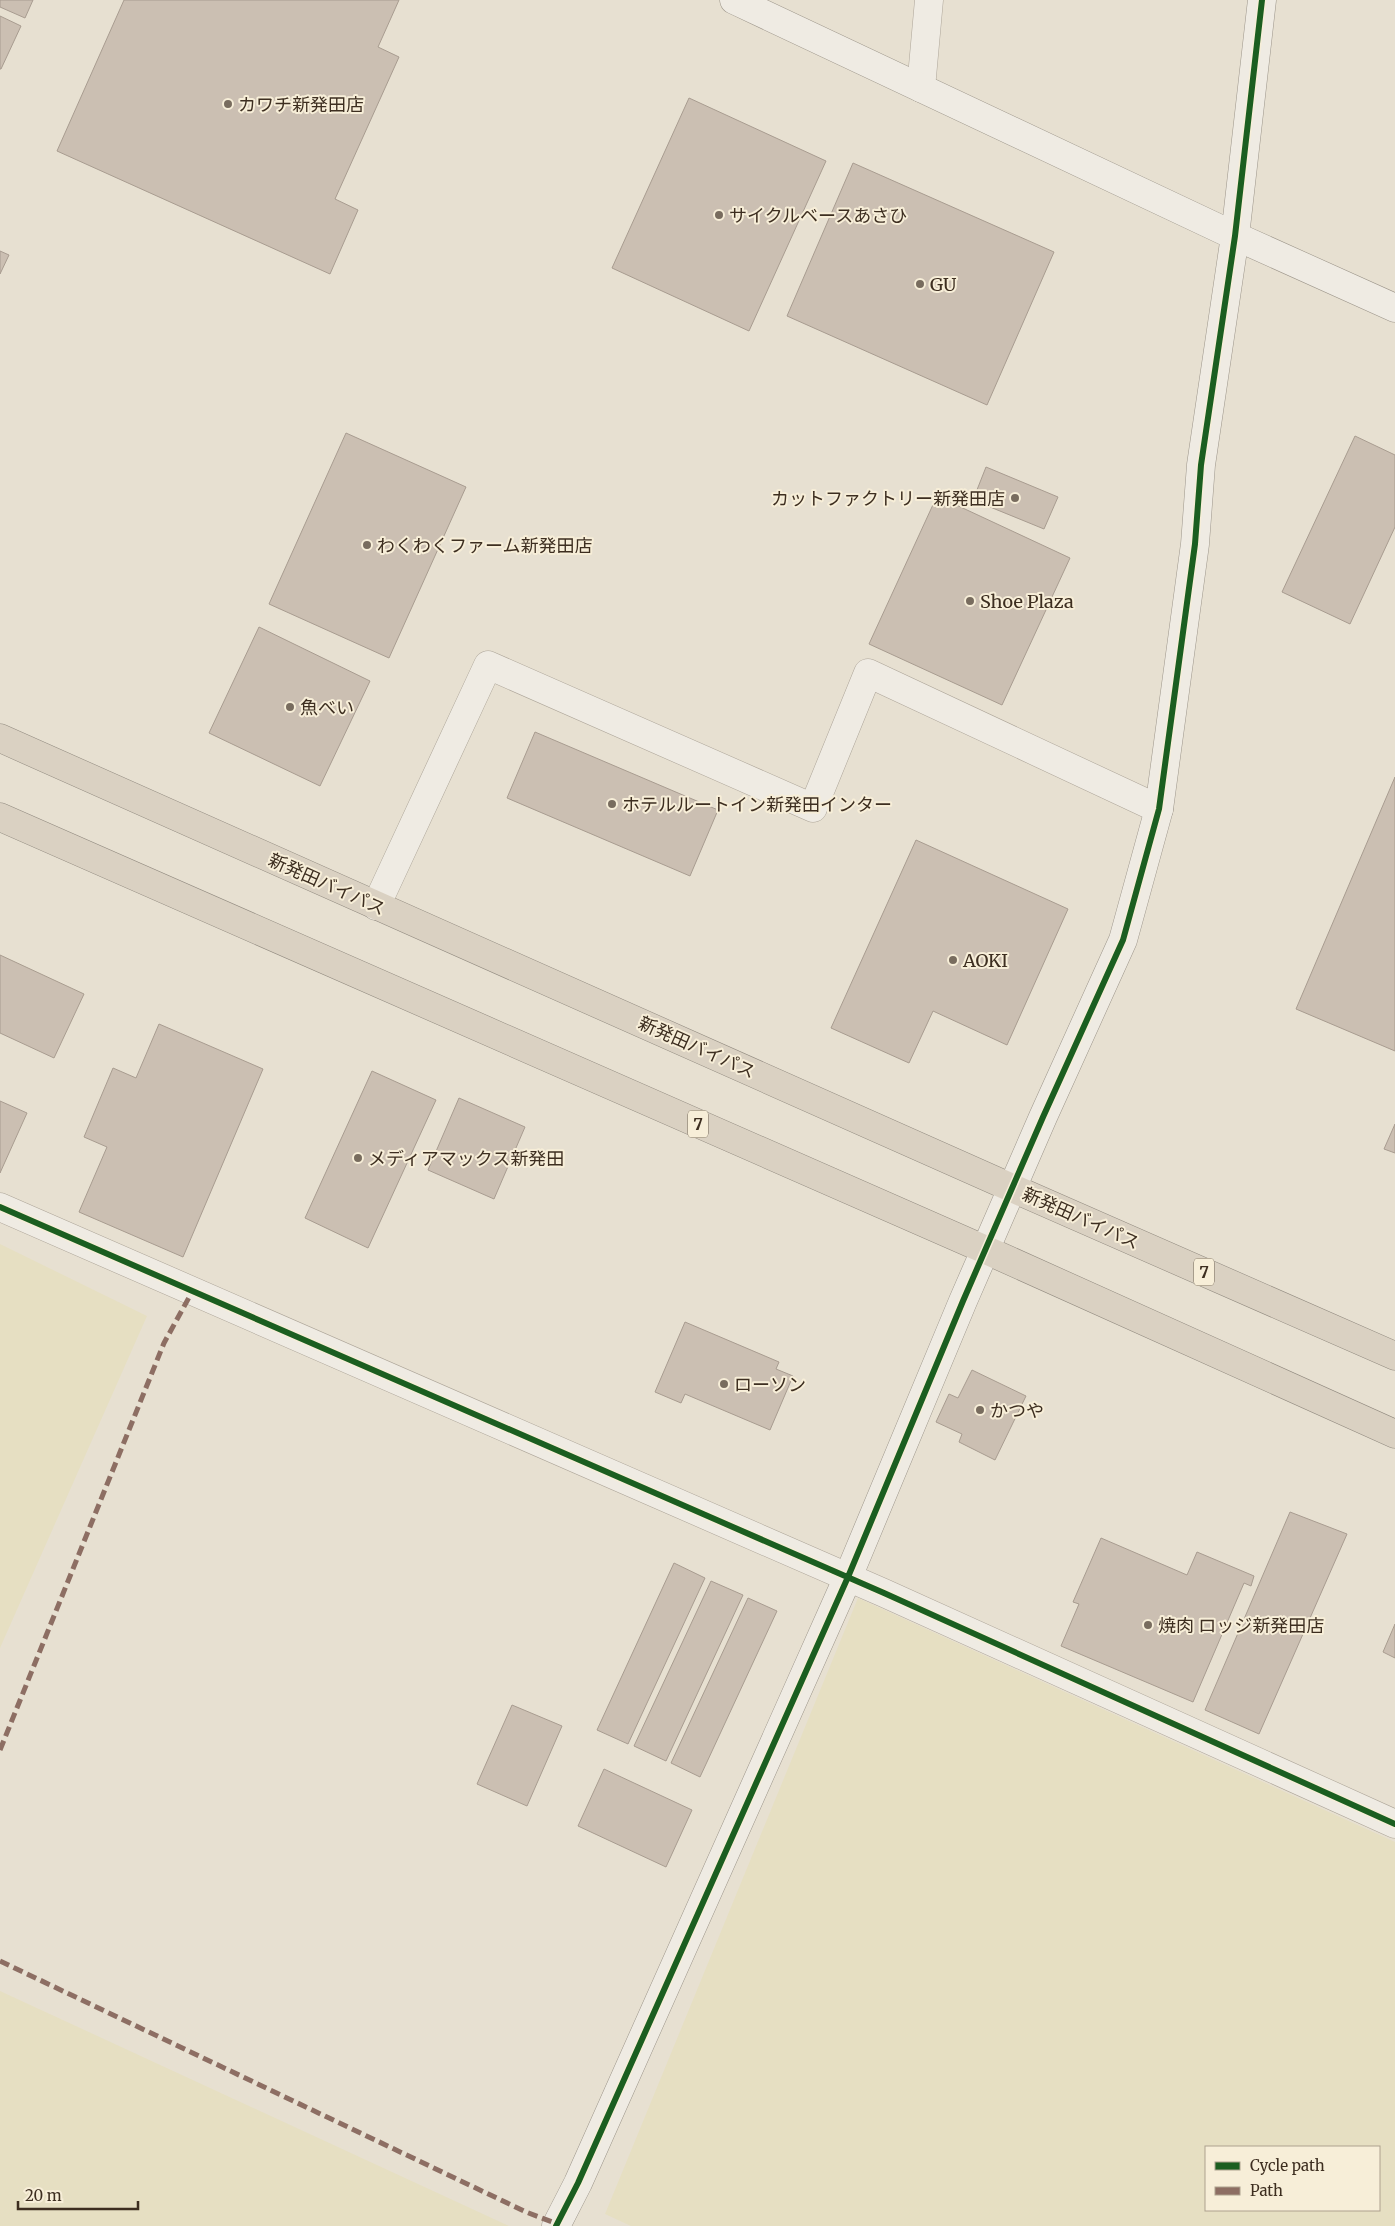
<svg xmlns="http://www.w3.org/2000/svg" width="1395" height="2226" font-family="Merriweather,'Noto Sans JP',serif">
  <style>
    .farmland { fill: #e6dfc2; fill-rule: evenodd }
    .building { fill: #cbbfb2; stroke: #a89c90 }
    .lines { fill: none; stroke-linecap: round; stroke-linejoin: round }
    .street-casing { stroke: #ada599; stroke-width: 29 }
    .secondary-casing { stroke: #9c958a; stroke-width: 29 }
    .highway-casing { stroke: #928b80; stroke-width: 29 }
    .street { stroke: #efebe3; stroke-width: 28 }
    .secondary { stroke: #efebe3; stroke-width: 28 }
    .highway { stroke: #dad1c2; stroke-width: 28 }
    .quiet { stroke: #8d6e63; stroke-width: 5; stroke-dasharray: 10 5; stroke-linecap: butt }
    .cycleway-casing { stroke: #f7eed8; stroke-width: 9 }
    .cycleway { stroke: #1b5e20; stroke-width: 6 }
    .poi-dot { fill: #786c5e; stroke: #f7eed8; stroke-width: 2 }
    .labels { text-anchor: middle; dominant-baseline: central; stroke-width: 4; stroke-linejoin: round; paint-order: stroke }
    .shield { fill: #f7eed8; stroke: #756857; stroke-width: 1 }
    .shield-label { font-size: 16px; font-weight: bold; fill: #3d2e20 }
    .poi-label { font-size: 18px; fill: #3d2e20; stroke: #f7eed8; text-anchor: start }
    .street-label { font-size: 18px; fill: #3d2e20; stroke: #f7eed8 }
  </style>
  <rect width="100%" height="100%" fill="#e7e0d1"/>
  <path class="farmland" d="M 0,1244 L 147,1316 L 0,1648 Z
    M 858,1598 L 1395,1842 L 1395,2226 L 631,2226 L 605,2214 ZM 1206,2147 L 1379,2147 L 1379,2210 L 1206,2210 Z
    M 0,1991 L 509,2226 L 0,2226 Z"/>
  <path class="building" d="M 0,0 L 33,0 L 25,18 L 0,7 Z
    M 124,0 L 399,0 L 378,47 L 399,57 L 335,199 L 358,210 L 330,274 L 57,151 Z
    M 0,16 L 21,26 L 1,69 L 0,69 Z
    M 689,98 L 826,161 L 749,331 L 612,268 Z
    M 853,163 L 1054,252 L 987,405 L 787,316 Z
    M 0,251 L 9,255 L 0,274 Z
    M 346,433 L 466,487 L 389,658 L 269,604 Z
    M 1355,436 L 1395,455 L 1395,527 L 1350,624 L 1282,592 Z
    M 986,467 L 1058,497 L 1044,529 L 973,500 Z
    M 937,496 L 1070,558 L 1002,705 L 869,644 Z
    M 259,627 L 370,681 L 320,786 L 209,733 Z
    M 535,732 L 718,810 L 690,876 L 507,798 Z
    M 1395,777 L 1395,1051 L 1296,1009 Z
    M 916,840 L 1068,909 L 1007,1045 L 933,1011 L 909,1063 L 831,1028 Z
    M 0,955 L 84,994 L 54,1058 L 0,1033 Z
    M 159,1024 L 263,1069 L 183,1257 L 79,1212 L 107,1147 L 84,1137 L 113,1068 L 136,1078 Z
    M 372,1071 L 436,1100 L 368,1248 L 305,1218 Z
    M 459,1098 L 525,1127 L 494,1199 L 428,1170 Z
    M 0,1101 L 27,1113 L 0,1173 Z
    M 1395,1124 L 1395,1153 L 1384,1149 Z
    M 685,1322 L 779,1362 L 776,1369 L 793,1376 L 770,1430 L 685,1394 L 681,1403 L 655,1392 Z
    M 972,1370 L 1026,1396 L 995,1460 L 959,1442 L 962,1434 L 936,1422 L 949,1394 L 958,1398 Z
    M 1290,1512 L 1347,1534 L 1259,1734 L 1205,1710 Z
    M 1101,1538 L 1187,1575 L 1197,1552 L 1254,1576 L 1251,1586 L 1244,1583 L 1193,1702 L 1061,1646 L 1079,1604 L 1073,1602 Z
    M 674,1563 L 705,1578 L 628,1744 L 597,1730 Z
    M 711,1581 L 743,1595 L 666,1761 L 634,1746 Z
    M 748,1598 L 777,1611 L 700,1777 L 671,1763 Z
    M 1395,1624 L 1395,1658 L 1383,1652 Z
    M 512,1705 L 562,1726 L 527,1806 L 477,1784 Z
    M 604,1769 L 692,1810 L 666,1867 L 578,1826 Z"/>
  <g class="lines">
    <g class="street-casing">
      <path id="street" d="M 921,88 L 929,0
        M 376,906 L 488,665 L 813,808 L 868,673 L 1159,809
        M 0,1207 L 884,1593 L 1395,1824"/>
    </g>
    <g class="secondary-casing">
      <path id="secondary" d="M 734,0 L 1235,236 L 1395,308
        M 556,2226 L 578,2183 L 848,1577 L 963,1301 L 1043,1117 L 1123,940 L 1159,809 L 1195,544 L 1201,465 L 1235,236 L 1262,0"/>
    </g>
    <g class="highway-casing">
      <path id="highway" d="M 0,738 L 1012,1188 L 1395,1356
        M 0,817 L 986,1250 L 1395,1434"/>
    </g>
    <use href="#street" class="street"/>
    <use href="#secondary" class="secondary"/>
    <use href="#highway" class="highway"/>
    <path class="quiet" d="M 0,1750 L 164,1343 L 192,1292
      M 0,1961 L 526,2212 L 560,2225"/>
    <g class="cycleway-casing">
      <path id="cycleway" d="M 0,1207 L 884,1593 L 1395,1824
        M 556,2226 L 578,2183 L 848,1577 L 963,1301 L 1043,1117 L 1123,940 L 1159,809 L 1195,544 L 1201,465 L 1235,236 L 1262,0"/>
    </g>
    <use href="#cycleway" class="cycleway"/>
  </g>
  <g class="poi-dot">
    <circle cx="228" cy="104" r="5"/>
    <circle cx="719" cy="215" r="5"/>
    <circle cx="920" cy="284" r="5"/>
    <circle cx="1015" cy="498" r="5"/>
    <circle cx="367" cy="545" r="5"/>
    <circle cx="970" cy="601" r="5"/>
    <circle cx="290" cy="707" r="5"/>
    <circle cx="612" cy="804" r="5"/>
    <circle cx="953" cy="960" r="5"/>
    <circle cx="358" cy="1158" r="5"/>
    <circle cx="724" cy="1384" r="5"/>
    <circle cx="980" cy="1410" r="5"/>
    <circle cx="1148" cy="1625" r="5"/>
  </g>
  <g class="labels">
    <g class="shield">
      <rect x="688" y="1110.5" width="20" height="27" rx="4"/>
      <rect x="1194" y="1258.5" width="20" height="27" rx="4"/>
    </g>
    <g class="shield-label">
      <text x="698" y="1124">7</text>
      <text x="1204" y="1272">7</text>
    </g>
    <g class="poi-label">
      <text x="238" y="104">カワチ新発田店</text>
      <text x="729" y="215">サイクルベースあさひ</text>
      <text x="930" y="284">GU</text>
      <text x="1005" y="498" text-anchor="end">カットファクトリー新発田店</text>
      <text x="377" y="545">わくわくファーム新発田店</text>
      <text x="980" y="601">Shoe Plaza</text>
      <text x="300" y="707">魚べい</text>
      <text x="622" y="804">ホテルルートイン新発田インター</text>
      <text x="963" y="960">AOKI</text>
      <text x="368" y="1158">メディアマックス新発田</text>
      <text x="734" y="1384">ローソン</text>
      <text x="990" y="1410">かつや</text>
      <text x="1158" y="1625">焼肉 ロッジ新発田店</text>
    </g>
    <g class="street-label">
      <text transform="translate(327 884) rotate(24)">新発田バイパス</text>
      <text transform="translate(697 1047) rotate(24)">新発田バイパス</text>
      <text transform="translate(1081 1218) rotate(24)">新発田バイパス</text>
    </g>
  </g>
  <rect x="1205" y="2146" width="175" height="65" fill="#f7eed8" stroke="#ada18e"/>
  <rect x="1215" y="2162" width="25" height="8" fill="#1b5e20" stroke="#ada18e"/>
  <text x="1250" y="2171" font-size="15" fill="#3d2e20">Cycle path</text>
  <rect x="1215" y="2187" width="25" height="8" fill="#8d6e63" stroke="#ada18e"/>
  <text x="1250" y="2196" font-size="15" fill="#3d2e20">Path</text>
  <path d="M18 2201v8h120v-8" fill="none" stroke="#3d2e20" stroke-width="2.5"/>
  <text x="25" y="2201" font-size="15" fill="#3d2e20" stroke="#f7eed8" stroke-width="4" paint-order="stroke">20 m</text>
</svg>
